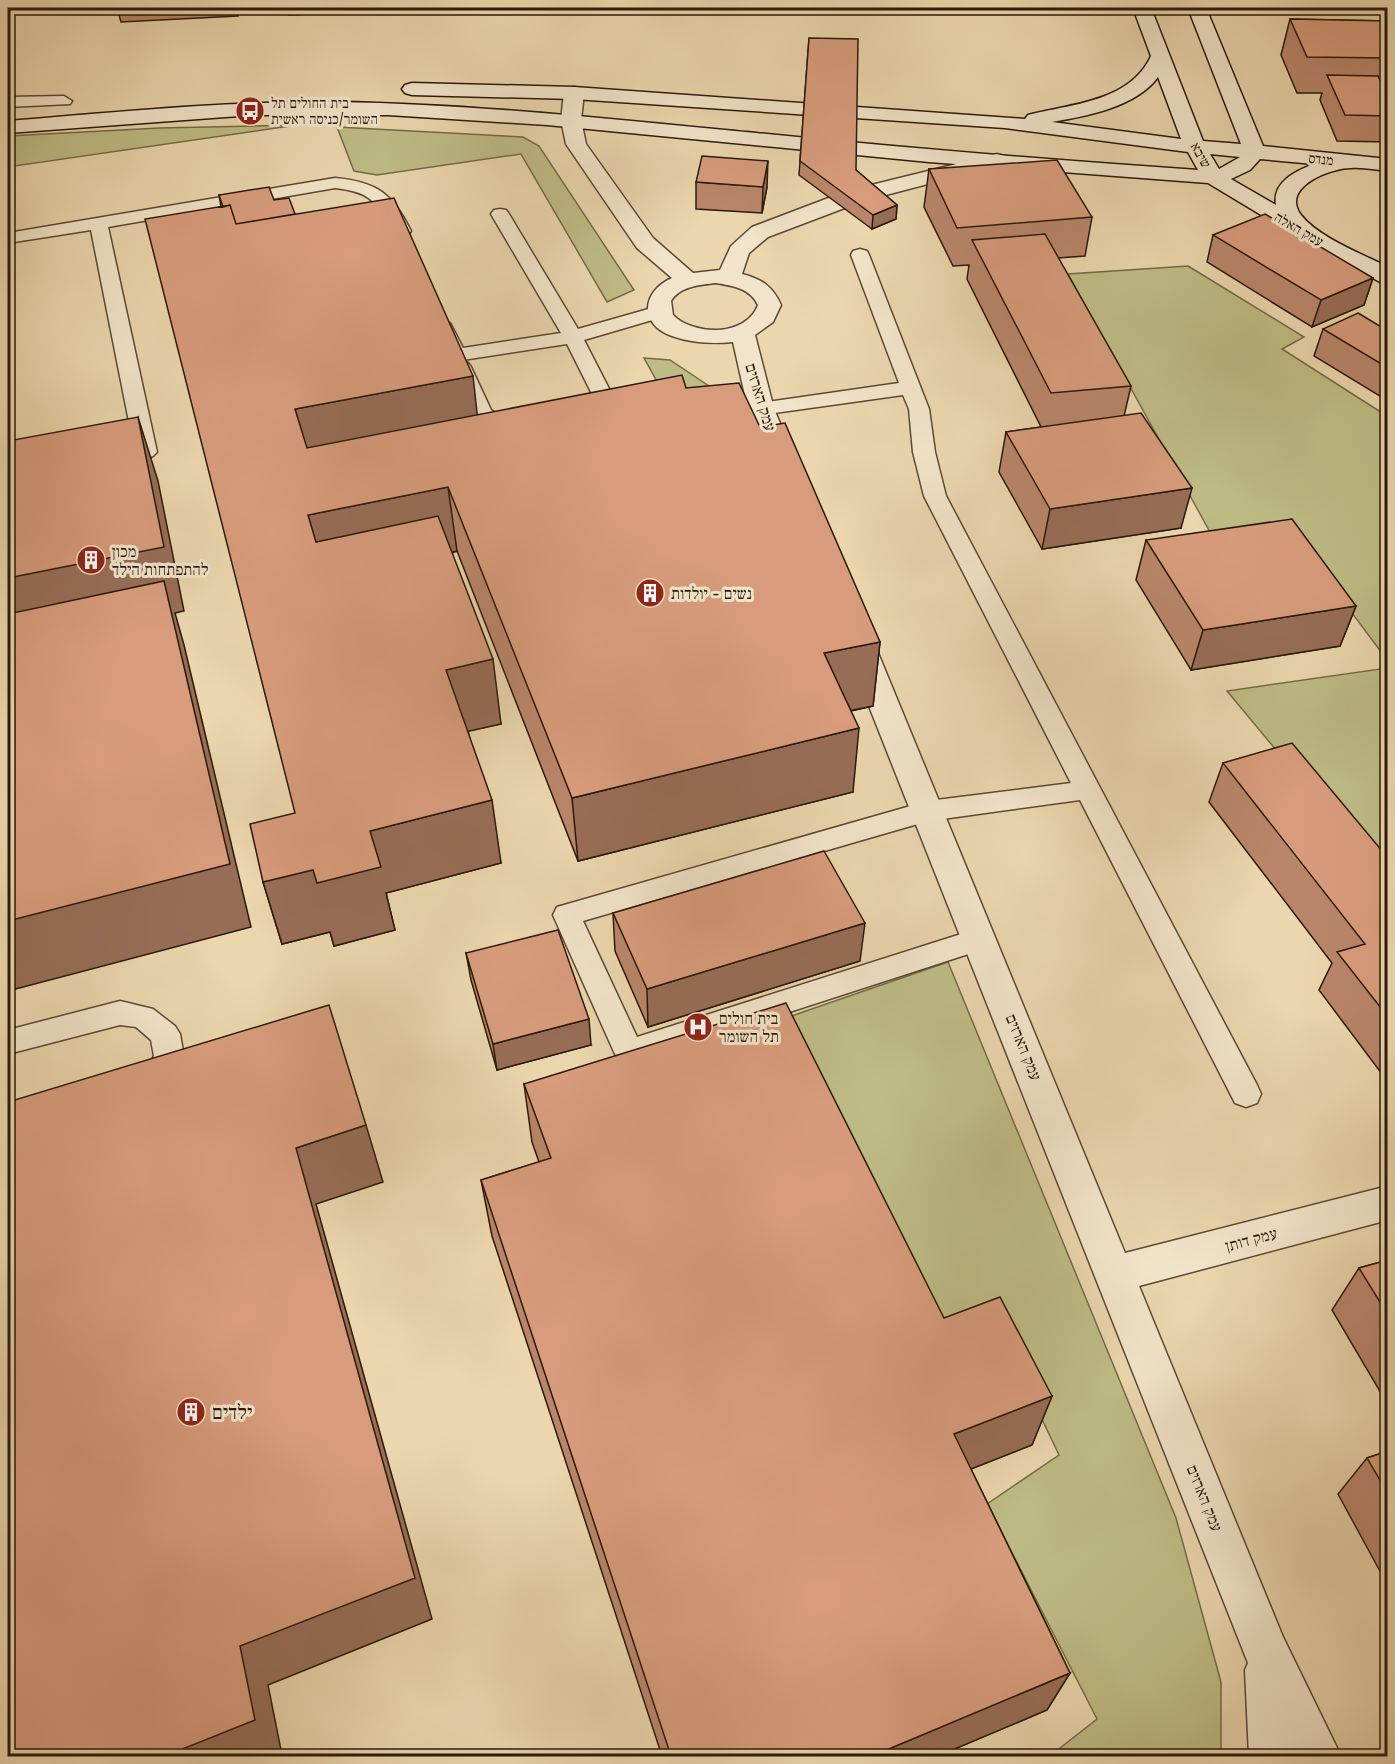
<svg xmlns="http://www.w3.org/2000/svg" width="1395" height="1764" font-family="'Libre Caslon Text','Frank Ruhl Libre',serif">
  <style>
    .green { fill: #bebc85; stroke: #746b48; stroke-width: 1.5 }
    .lines { fill: none; stroke-linecap: round; stroke-linejoin: round }
    .lane-casing { stroke: #5a4933; stroke-width: 3 }
    .street-casing { stroke: #5a4933; stroke-width: 3 }
    .secondary-casing { stroke: #291a0a; stroke-width: 3 }
    .lane { fill: #f2e4ca; fill-rule: evenodd }
    .street { fill: #f2e4ca; fill-rule: evenodd }
    .secondary { fill: #f2e4ca; fill-rule: evenodd }
    .wall { fill: #ba866b; stroke: #291a0a; stroke-width: 1.5 }
    .shaded-wall { fill: #976d57; stroke: #291a0a; stroke-width: 1.5 }
    .building { fill: #d89c7c; stroke: #291a0a; stroke-width: 1.5 }
    .labels { text-anchor: middle; dominant-baseline: central; stroke-width: 6; stroke-linejoin: round; paint-order: stroke }
    .far-poi-label { font-size: 14px; fill: #291a0a; stroke: #f2e4ca; text-anchor: start }
    .far-street-label { font-size: 14px; fill: #291a0a; stroke: #f2e4ca }
    .street-label { font-size: 16px; fill: #291a0a; stroke: #f2e4ca }
    .poi-label { font-size: 16px; fill: #291a0a; stroke: #f2e4ca; text-anchor: start }
    .near-poi-label { font-size: 20px; fill: #291a0a; stroke: #f2e4ca; text-anchor: start }
  </style>
  <rect width="100%" height="100%" fill="#ebd6ad"/>
  <filter id="stains"><feTurbulence type="fractalNoise" baseFrequency=".00333" numOctaves="4"/><feColorMatrix values="0 0 0 0 .2 0 0 0 0 .09 0 0 0 0 .02 0 0 0 .5 -.17"/></filter>
  <radialGradient id="worn" r=".72"><stop offset=".6" stop-color="#630" stop-opacity="0"/><stop offset="1" stop-color="#630" stop-opacity=".3"/></radialGradient>
  <path class="green" d="M 297,125 L 8,167 L 8,136 L 159,128 Z
    M 337,127 L 523,137 L 539,146 L 634,290 L 607,302 L 521,154 L 377,175 L 354,171 Z
    M 1188,266 L 1304,337 L 1282,349 L 1387,416 L 1387,660 L 1289,528 L 1216,543 L 1068,274 Z
    M 644,358 L 670,360 L 709,386 L 687,435 Z
    M 1387,668 L 1387,882 L 1386,882 L 1227,691 Z
    M 948,962 L 1176,1518 L 1221,1682 L 1221,1756 L 1050,1756 L 1097,1719 L 987,1504 L 1059,1455 L 990,1310 L 948,1332 L 774,1022 Z"/>
  <g class="lines">
    <g class="lane-casing">
      <path id="lane" d="M 64,96 L 72,101 L 70,104 L 8,107 L 8,97 Z
        M 335,178 C 377,182 392,193 411,231 L 408,235 L 396,235 C 374,204 377,193 335,188 L 108,227 L 157,452 L 153,456 L 146,458 L 139,456 L 135,452 L 91,230 L 8,243 L 8,233 Z
        M 500,209 L 506,210 L 509,214 L 578,329 L 659,306 L 666,308 L 669,312 L 666,316 L 584,340 L 621,412 L 621,420 C 616,428 609,430 600,427 L 597,423 L 601,418 L 601,412 L 567,344 L 456,361 L 449,359 L 446,355 L 433,327 L 436,323 L 450,323 L 463,348 L 561,333 L 491,214 L 494,210 Z
        M 860,249 L 867,251 L 869,255 L 929,409 L 935,452 L 946,496 L 1257,1085 L 1261,1094 L 1257,1103 L 1246,1107 L 1235,1103 L 1080,800 L 928,821 L 583,921 L 637,1037 L 980,928 L 990,931 L 994,939 L 990,947 L 629,1064 L 619,1061 L 614,1052 L 553,915 L 557,907 L 928,801 L 1071,783 L 924,496 L 913,452 L 909,409 L 903,395 L 761,415 L 754,413 L 751,409 L 754,405 L 761,403 L 899,383 L 851,255 L 853,251 Z
        M 461,361 L 468,363 L 471,367 L 491,410 L 519,429 L 522,433 L 519,437 C 481,447 462,393 451,367 L 454,363 Z
        M 120,1001 L 153,1009 L 175,1026 L 180,1034 L 184,1057 L 164,1095 L 153,1099 L 142,1095 L 138,1086 L 154,1056 L 151,1040 L 136,1027 L 120,1025 L 8,1054 L 8,1030 Z"/>
    </g>
    <g class="street-casing">
      <path id="street" d="M 574,87 L 581,89 L 584,93 L 581,120 L 586,144 L 653,238 L 693,273 L 720,270 L 731,246 L 752,227 L 847,191 L 997,154 L 1004,156 L 1008,160 L 1004,164 L 863,201 L 768,237 L 749,253 L 742,274 C 762,279 773,287 781,305 L 773,322 L 755,335 L 774,409 L 799,468 L 795,474 L 786,476 L 777,474 L 773,468 L 748,409 L 733,342 C 712,344 692,343 672,336 C 638,324 642,291 672,278 L 637,248 L 566,144 L 561,120 L 564,93 L 567,89 ZM 716,283 C 733,286 750,288 758,305 C 746,337 694,336 673,315 L 671,301 C 680,286 700,285 716,283 Z
        M 859,633 L 869,636 L 874,643 L 1125,1253 L 1388,1186 L 1388,1220 L 1139,1286 L 1283,1637 L 1341,1756 L 1249,1756 L 1245,1670 L 1248,1663 L 844,643 L 849,636 Z"/>
    </g>
    <g class="secondary-casing">
      <path id="secondary" d="M 1133,8 L 1151,8 L 1203,141 L 1241,144 L 1188,8 L 1206,8 L 1263,146 L 1388,159 L 1388,171 C 1376,170 1363,167 1351,168 C 1331,168 1280,187 1301,215 C 1318,237 1362,254 1388,267 L 1388,284 L 1380,282 L 1301,239 L 1208,183 L 929,162 L 547,125 L 388,115 L 253,115 L 8,133 L 8,121 C 117,112 227,101 337,102 C 477,104 616,120 756,133 C 903,148 1050,160 1198,170 L 1188,152 L 1005,128 L 574,99 L 412,95 L 405,93 L 402,89 L 405,85 L 412,83 L 574,87 L 1025,119 L 1028,115 C 1071,104 1130,102 1151,56 ZM 1158,77 L 1181,139 L 1052,122 C 1087,116 1136,107 1158,77 ZM 1210,154 L 1240,157 L 1219,169 ZM 1260,159 L 1314,164 C 1296,171 1272,182 1276,205 L 1231,179 L 1250,170 Z"/>
    </g>
    <use href="#lane" class="lane"/>
    <use href="#street" class="street"/>
    <use href="#secondary" class="secondary"/>
  </g>
  <path class="wall" d="M 117,8 L 240,8 L 238,16 L 121,22 Z
    M 288,8 L 405,8 L 405,10 L 289,15 Z
    M 1290,19 L 1388,21 L 1388,94 L 1386,94 L 1388,97 L 1388,142 L 1337,141 L 1320,100 L 1322,93 L 1297,93 L 1281,55 Z
    M 809,38 L 856,170 L 897,205 L 896,219 L 872,229 L 799,175 Z
    M 929,169 L 1092,217 L 1085,256 L 1058,258 L 1131,386 L 1124,416 L 1181,528 L 1042,549 L 999,472 L 1006,432 L 1041,427 L 967,279 L 969,265 L 953,266 L 924,207 Z
    M 696,182 L 767,187 L 762,213 L 696,209 Z
    M 219,195 L 295,214 L 477,415 L 686,388 L 760,427 L 880,642 L 873,706 L 851,711 L 853,792 L 578,861 L 457,551 L 452,553 L 501,724 L 468,731 L 501,863 L 386,893 L 395,930 L 334,946 L 330,932 L 282,944 L 263,882 L 295,813 L 221,207 Z
    M 1213,235 L 1373,278 L 1364,305 L 1312,327 L 1207,262 Z
    M 1323,329 L 1388,331 L 1388,401 L 1314,356 Z
    M 1146,540 L 1356,606 L 1340,646 L 1191,670 L 1136,580 Z
    M 1223,763 L 1388,858 L 1388,1082 L 1319,990 L 1332,963 L 1209,802 Z
    M 613,913 L 860,961 L 648,1027 L 615,951 Z
    M 466,953 L 591,1045 L 497,1070 L 471,980 Z
    M 524,1084 L 944,1318 L 1052,1396 L 1032,1445 L 971,1469 L 1070,1673 L 1047,1710 L 938,1756 L 662,1756 L 492,1236 L 481,1180 L 539,1162 L 532,1142 Z
    M 1388,1260 L 1388,1405 L 1332,1310 L 1359,1268 Z
    M 1388,1451 L 1388,1586 L 1338,1494 L 1367,1458 Z"/>
  <path class="shaded-wall" d="M 237,8 L 240,8 L 238,16 Z
    M 768,161 L 767,187 L 762,213 L 763,187 Z
    M 897,205 L 896,219 L 872,229 L 873,215 Z
    M 1373,278 L 1364,305 L 1312,327 L 1321,300 Z
    M 473,376 L 480,440 L 309,473 L 295,409 Z
    M 138,417 L 158,481 L 184,611 L 175,613 L 184,645 L 251,927 L 8,991 L 8,578 Z
    M 448,487 L 457,551 L 322,580 L 308,515 Z
    M 1192,488 L 1181,528 L 1042,549 L 1050,509 Z
    M 1356,606 L 1340,646 L 1191,670 L 1203,630 Z
    M 880,642 L 873,706 L 819,717 L 824,653 Z
    M 493,659 L 501,724 L 456,734 L 446,670 Z
    M 859,728 L 853,792 L 578,861 L 572,798 Z
    M 492,800 L 501,863 L 386,893 L 395,930 L 334,946 L 330,932 L 282,944 L 263,882 L 370,831 Z
    M 865,923 L 860,961 L 648,1027 L 647,989 Z
    M 589,1019 L 591,1045 L 497,1070 L 493,1044 Z
    M 366,1125 L 383,1182 L 316,1204 L 432,1619 L 268,1685 L 282,1755 L 279,1756 L 165,1756 L 240,1646 L 296,1148 Z
    M 1052,1396 L 1032,1445 L 940,1481 L 954,1434 Z
    M 1070,1673 L 1047,1710 L 938,1756 L 872,1756 Z"/>
  <path class="building" d="M 1290,19 L 1388,21 L 1388,58 L 1307,57 Z
    M 809,38 L 858,39 L 856,170 L 897,205 L 873,215 L 800,161 Z
    M 1327,75 L 1378,76 L 1388,97 L 1388,116 L 1345,115 Z
    M 702,156 L 768,161 L 763,187 L 696,182 Z
    M 1057,160 L 1092,217 L 957,228 L 929,169 Z
    M 269,187 L 274,200 L 289,198 L 295,214 L 236,224 L 230,205 L 223,207 L 219,195 Z
    M 394,198 L 473,376 L 295,409 L 307,448 L 682,375 L 686,388 L 739,383 L 760,427 L 785,423 L 880,642 L 824,653 L 859,728 L 572,798 L 448,487 L 308,515 L 316,542 L 438,516 L 493,659 L 446,670 L 492,800 L 370,831 L 381,867 L 317,883 L 313,870 L 263,882 L 250,824 L 295,813 L 145,219 L 230,205 L 236,224 Z
    M 1265,214 L 1373,278 L 1321,300 L 1213,235 Z
    M 1045,234 L 1131,386 L 1051,393 L 972,240 Z
    M 1358,313 L 1388,331 L 1388,368 L 1323,329 Z
    M 1141,413 L 1192,488 L 1050,509 L 1006,432 Z
    M 138,417 L 164,547 L 8,578 L 8,441 Z
    M 1292,519 L 1356,606 L 1203,630 L 1146,540 Z
    M 164,581 L 230,864 L 8,921 L 8,614 Z
    M 1292,743 L 1388,858 L 1388,1017 L 1337,952 L 1365,944 L 1223,763 Z
    M 824,851 L 865,923 L 647,989 L 613,913 Z
    M 558,930 L 589,1019 L 493,1044 L 466,953 Z
    M 786,1003 L 944,1318 L 1000,1297 L 1052,1396 L 954,1434 L 1070,1673 L 872,1756 L 671,1756 L 481,1180 L 551,1158 L 524,1084 Z
    M 329,1005 L 366,1125 L 296,1148 L 415,1578 L 240,1646 L 255,1720 L 165,1756 L 8,1756 L 8,1102 Z
    M 1388,1260 L 1388,1315 L 1359,1268 Z
    M 1388,1451 L 1388,1494 L 1367,1458 Z"/>
  <defs>
    <g id="bus-disc" transform="scale(1.5)"><circle r="9.5" fill="#8f2418" stroke="#f2e4ca"/><path d="M-5-6H5V4H4V6H2V4H-2V6H-4V4H-5ZM-3.5-4V0h7V-4ZM-3.5 1.2v1.5H-2V1.2ZM2 1.2v1.5H3.5V1.2Z" fill="#fff"/></g>
    <g id="building-disc" transform="scale(1.5)"><circle r="9.5" fill="#8f2418" stroke="#f2e4ca"/><path d="M-4-6H4V6H1V3H-1V6H-4ZM-2.5-4.3h1.7v1.8h-1.7ZM.8-4.3h1.7v1.8H.8ZM-2.5-1h1.7V.8h-1.7ZM.8-1h1.7V.8H.8Z" fill="#fff"/></g>
    <g id="hospital-disc" transform="scale(1.5)"><circle r="9.5" fill="#8f2418" stroke="#f2e4ca"/><path d="M-5-5h3v3.5h4V-5h3V5h-3V1.5h-4V5h-3Z" fill="#fff"/></g>
  </defs>
  <g fill-rule="evenodd">
    <use href="#bus-disc" x="250" y="111"/>
    <use href="#building-disc" x="91" y="560"/>
    <use href="#building-disc" x="650" y="593"/>
    <use href="#hospital-disc" x="698" y="1027"/>
    <use href="#building-disc" x="191" y="1412"/>
  </g>
  <g class="labels">
    <g class="far-poi-label">
      <text x="271" y="103">בית החולים תל<tspan x="271" dy="16">השומר/כניסה ראשית</tspan></text>
    </g>
    <g class="far-street-label">
      <text transform="translate(1201 155) rotate(61)">שיבא</text>
      <text transform="translate(1321 159) rotate(6)">מנדס</text>
      <text transform="translate(1299 229) rotate(30)">עמק האלה</text>
    </g>
    <g class="street-label">
      <text transform="translate(761 397) rotate(73)">עמק הארזים</text>
      <text transform="translate(1024 1047) rotate(68)">עמק הארזים</text>
      <text transform="translate(1251 1239) rotate(-15)">עמק דותן</text>
      <text transform="translate(1205 1498) rotate(68)">עמק הארזים</text>
    </g>
    <g class="poi-label">
      <text x="112" y="551">מכון<tspan x="112" dy="18">להתפתחות הילד</tspan></text>
      <text x="671" y="593">נשים - יולדות</text>
      <text x="719" y="1018">בית חולים<tspan x="719" dy="18">תל השומר</tspan></text>
    </g>
    <g class="near-poi-label">
      <text x="212" y="1412">ילדים</text>
    </g>
  </g>
  <rect width="1395" height="1764" fill="none" stroke="#ebd6ad" stroke-width="30"/>
  <rect x="9" y="9" width="1377" height="1746" fill="none" stroke="#291a0a" stroke-width="3"/>
  <rect x="15" y="15" width="1365" height="1734" fill="none" stroke="#291a0a" stroke-width="1.5"/>
  <rect width="100%" height="100%" filter="url(#stains)"/>
  <rect width="100%" height="100%" fill="url(#worn)"/>
</svg>
